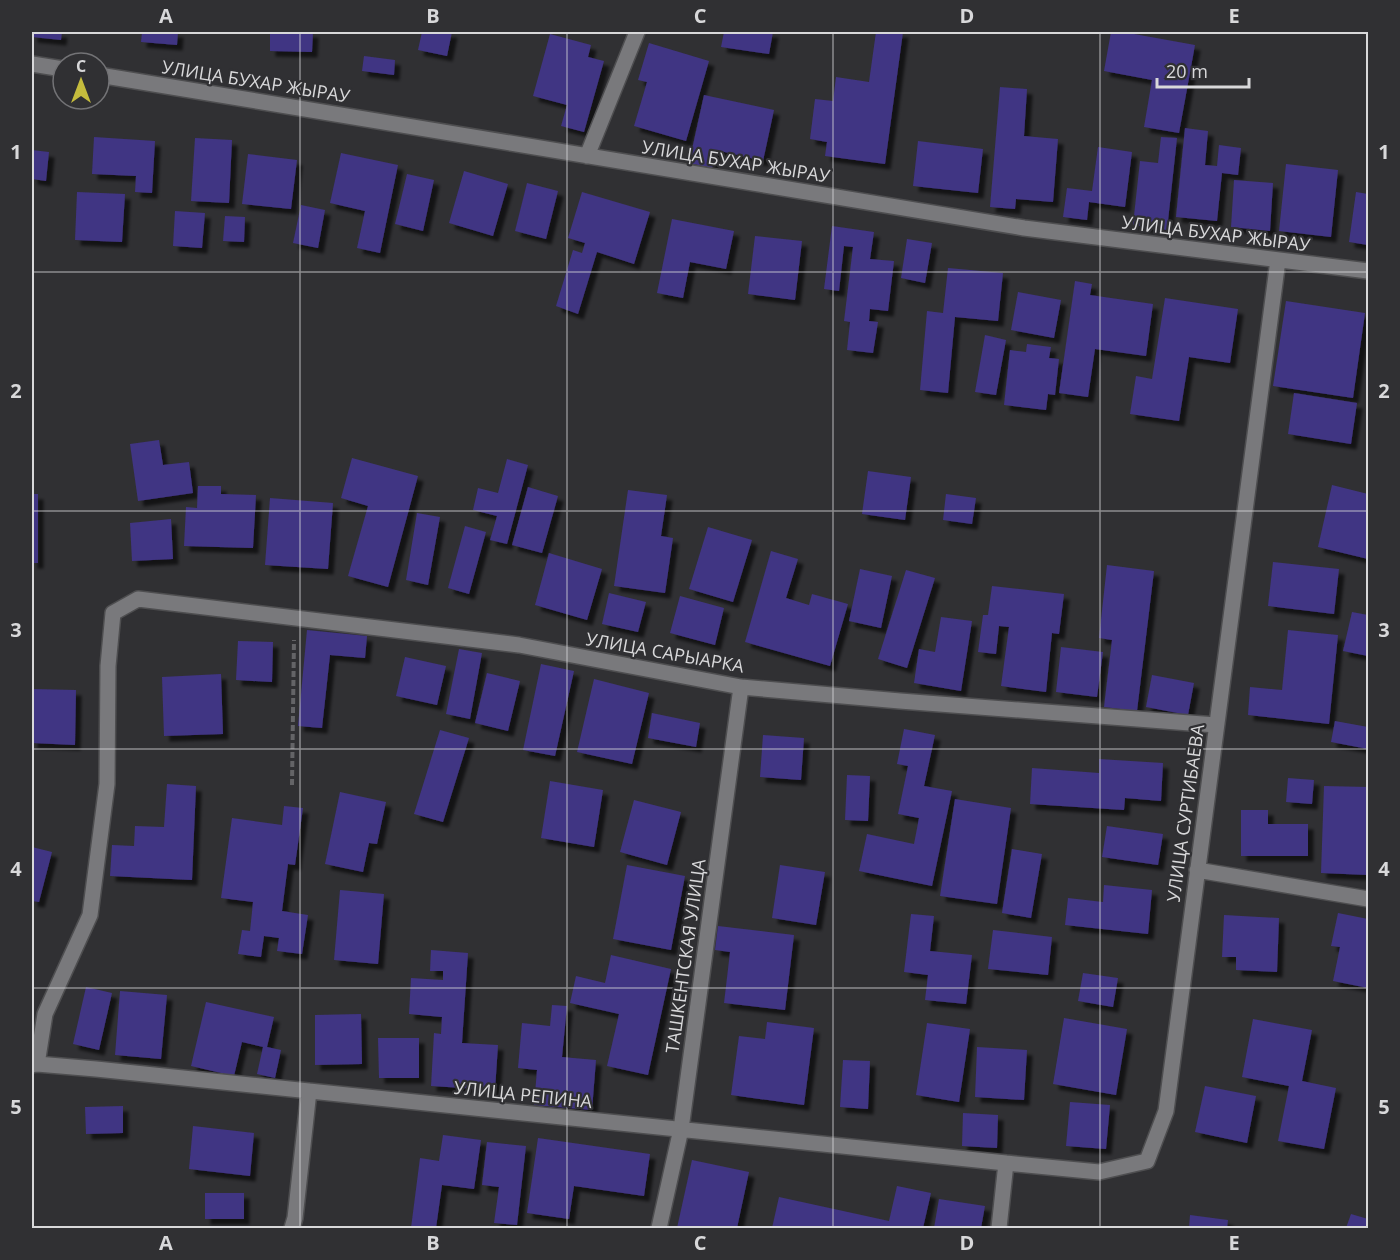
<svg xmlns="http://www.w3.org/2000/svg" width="1400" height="1260" font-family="'Open Sans',sans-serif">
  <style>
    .building { fill: #403483; filter: url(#shadow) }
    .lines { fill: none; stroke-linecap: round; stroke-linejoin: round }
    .minor-casing { stroke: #4e4e50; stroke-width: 18 }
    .path { stroke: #646467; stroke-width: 4; stroke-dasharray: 6 3; stroke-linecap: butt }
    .minor { stroke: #79797c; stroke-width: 15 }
    .grid { fill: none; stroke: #d8d8da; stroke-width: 1.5; stroke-opacity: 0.55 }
    .labels { text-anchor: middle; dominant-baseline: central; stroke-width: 4.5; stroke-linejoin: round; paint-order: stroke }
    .street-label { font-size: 18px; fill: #d8d8da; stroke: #303033 }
    .neatline { fill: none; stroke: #d8d8da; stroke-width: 2 }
    .grid-label { font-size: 20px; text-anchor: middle; font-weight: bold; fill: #d8d8da }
  </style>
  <defs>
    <filter id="shadow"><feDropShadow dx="5.5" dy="5.5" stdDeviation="1.5" flood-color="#0009"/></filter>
  </defs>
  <rect width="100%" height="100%" fill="#303033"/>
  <path class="building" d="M 32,32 L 62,32 L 61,40 L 32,37 Z
    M 142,32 L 178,32 L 177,45 L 141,42 Z
    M 270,32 L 313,32 L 312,52 L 270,51 Z
    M 422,32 L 452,32 L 447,56 L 418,50 Z
    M 724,32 L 773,32 L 769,54 L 721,47 Z
    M 876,32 L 903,32 L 885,164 L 825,156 L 827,142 L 810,139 L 815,99 L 833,101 L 836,77 L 869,82 Z
    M 1111,32 L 1123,32 L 1195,45 L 1179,133 L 1144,127 L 1152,80 L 1104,71 Z
    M 550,34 L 591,45 L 588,57 L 604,61 L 584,132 L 561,126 L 567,105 L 533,96 Z
    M 649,43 L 709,61 L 686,141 L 634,126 L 647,82 L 638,80 Z
    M 364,56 L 395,60 L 394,75 L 362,71 Z
    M 1000,87 L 1027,89 L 1024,136 L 1058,139 L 1053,202 L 1016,199 L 1015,209 L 990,207 Z
    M 704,95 L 774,110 L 763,161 L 716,150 L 712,168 L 689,163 Z
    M 1185,128 L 1208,131 L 1205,165 L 1217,166 L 1219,145 L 1241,148 L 1238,175 L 1222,173 L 1217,221 L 1176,217 Z
    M 94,137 L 155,141 L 152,193 L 135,192 L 136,176 L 92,174 Z
    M 1161,137 L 1177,138 L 1167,230 L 1133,225 L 1140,161 L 1158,163 Z
    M 195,138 L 232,140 L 229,203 L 191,201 Z
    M 918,141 L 983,149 L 978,193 L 913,186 Z
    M 1098,147 L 1132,152 L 1125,207 L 1089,202 L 1087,220 L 1063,217 L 1067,188 L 1092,191 Z
    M 32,150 L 49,152 L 46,181 L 32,179 Z
    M 341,153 L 398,165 L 380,253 L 357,248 L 365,211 L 330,203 Z
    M 248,154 L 297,160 L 291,209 L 242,204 Z
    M 1286,164 L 1338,170 L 1331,237 L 1279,231 Z
    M 464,171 L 508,184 L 493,236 L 449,223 Z
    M 407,174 L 434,180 L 423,231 L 395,224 Z
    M 1234,180 L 1273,183 L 1270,231 L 1231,227 Z
    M 527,183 L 558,191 L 546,239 L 515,231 Z
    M 77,192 L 125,194 L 122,242 L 75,240 Z
    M 582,192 L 650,212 L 634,264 L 597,252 L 578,314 L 556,306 L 573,250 L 582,253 L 585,243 L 568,238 Z
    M 1356,192 L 1368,194 L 1368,245 L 1349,242 Z
    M 301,205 L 325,210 L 318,248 L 293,243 Z
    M 175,211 L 205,213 L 202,248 L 173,246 Z
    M 225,216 L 245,217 L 244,242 L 223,241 Z
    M 672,219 L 734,231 L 726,269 L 690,262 L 683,298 L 657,293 Z
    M 832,226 L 874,232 L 870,259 L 894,261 L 888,311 L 870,309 L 869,321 L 878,322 L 873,353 L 847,350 L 850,322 L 844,321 L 853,247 L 844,246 L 839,291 L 824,289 Z
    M 755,236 L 802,241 L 795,300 L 748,294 Z
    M 907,239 L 932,243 L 925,283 L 901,278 Z
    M 948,268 L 1003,273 L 998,321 L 955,317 L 948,393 L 920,390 L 927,311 L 943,313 Z
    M 1075,281 L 1092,284 L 1090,295 L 1153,304 L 1146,356 L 1095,349 L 1088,397 L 1059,393 Z
    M 1018,292 L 1061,300 L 1054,338 L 1011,330 Z
    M 1165,298 L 1238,309 L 1230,363 L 1189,357 L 1179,421 L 1130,414 L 1136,376 L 1152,379 Z
    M 1286,301 L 1365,313 L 1353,398 L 1273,386 Z
    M 985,335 L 1006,340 L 996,395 L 975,392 Z
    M 1027,344 L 1051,347 L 1049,358 L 1059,359 L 1055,395 L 1048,394 L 1046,410 L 1004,405 L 1010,350 L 1026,352 Z
    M 1294,393 L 1357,403 L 1351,444 L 1288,434 Z
    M 159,440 L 163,465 L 189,462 L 193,493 L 138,501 L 130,444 Z
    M 352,458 L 418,476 L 388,587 L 348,576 L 368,506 L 341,498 Z
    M 507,459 L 528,465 L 507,544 L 490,540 L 497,516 L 473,510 L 478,488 L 498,493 Z
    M 868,471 L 911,477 L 905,520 L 862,514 Z
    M 1332,485 L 1368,494 L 1368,559 L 1318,547 Z
    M 198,486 L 221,486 L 221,494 L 256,495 L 253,548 L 184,546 L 186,507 L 197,508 Z
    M 528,487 L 558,496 L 542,553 L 512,545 Z
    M 628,490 L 667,495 L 661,536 L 673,538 L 665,593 L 614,586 Z
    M 32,494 L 38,494 L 38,563 L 32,563 Z
    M 946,494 L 976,498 L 972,524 L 943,520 Z
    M 270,498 L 333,503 L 328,569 L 265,565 Z
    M 417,513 L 440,517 L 428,585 L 406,580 Z
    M 171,519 L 173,559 L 132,561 L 130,523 Z
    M 465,526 L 486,532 L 469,594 L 448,588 Z
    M 708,527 L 752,540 L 733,602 L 689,589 Z
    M 771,551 L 798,559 L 786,598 L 809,605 L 812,594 L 848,604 L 830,666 L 745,642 Z
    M 549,553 L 602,569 L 587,620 L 535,605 Z
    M 1273,562 L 1339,569 L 1334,614 L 1268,606 Z
    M 1107,565 L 1154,571 L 1137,711 L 1104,707 L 1112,640 L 1099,638 Z
    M 860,569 L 892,576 L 881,628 L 849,621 Z
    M 906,570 L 935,578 L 907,668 L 878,659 Z
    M 992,586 L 1064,594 L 1059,634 L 1052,633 L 1046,692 L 1001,686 L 1009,627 L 999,626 L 996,654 L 978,652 L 983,615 L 988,615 Z
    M 609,593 L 646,602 L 638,632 L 602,624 Z
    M 680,596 L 724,608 L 715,645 L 670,633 Z
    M 1352,612 L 1368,615 L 1368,656 L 1343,651 Z
    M 941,617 L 972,621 L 961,691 L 914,683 L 919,649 L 935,652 Z
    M 307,630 L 367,636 L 365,658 L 330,655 L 322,728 L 298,726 Z
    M 1288,630 L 1338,635 L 1329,724 L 1248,715 L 1250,687 L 1282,690 Z
    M 238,641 L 273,642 L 272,682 L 236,680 Z
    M 1061,647 L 1103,652 L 1097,697 L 1056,692 Z
    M 459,649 L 482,653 L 470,719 L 446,714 Z
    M 405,657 L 446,666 L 437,705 L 396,696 Z
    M 541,664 L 574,671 L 555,756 L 523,750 Z
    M 487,673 L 520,681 L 508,731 L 475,723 Z
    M 221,674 L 223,734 L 164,736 L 162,677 Z
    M 1152,675 L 1194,683 L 1188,715 L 1146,707 Z
    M 594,679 L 649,693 L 632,764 L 577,752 Z
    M 32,689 L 76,690 L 75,745 L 32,743 Z
    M 652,713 L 700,723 L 696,747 L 648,738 Z
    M 1335,721 L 1368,727 L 1368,749 L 1331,742 Z
    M 904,729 L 935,735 L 924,786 L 952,791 L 932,886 L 859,871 L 867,834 L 914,844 L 919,818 L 898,814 L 908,766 L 897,764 Z
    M 440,730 L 469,738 L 443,822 L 414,814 Z
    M 763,735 L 804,738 L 801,780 L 760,777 Z
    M 1099,759 L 1163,763 L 1161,801 L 1125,798 L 1124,810 L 1030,804 L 1032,768 L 1099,773 Z
    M 847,775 L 870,776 L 868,821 L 845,820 Z
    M 1288,778 L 1314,780 L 1312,804 L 1286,802 Z
    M 550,781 L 603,790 L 594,847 L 541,838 Z
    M 167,784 L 196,786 L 192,880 L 110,876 L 112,845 L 134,846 L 135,826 L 164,827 Z
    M 1324,786 L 1368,787 L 1368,875 L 1321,873 Z
    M 340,792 L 386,802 L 377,844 L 369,843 L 363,872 L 325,864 Z
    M 955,799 L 1011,808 L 997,904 L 940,896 Z
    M 634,800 L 681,812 L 667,865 L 620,852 Z
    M 284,806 L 303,808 L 295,865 L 288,864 L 282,911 L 308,915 L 302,954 L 277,951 L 279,938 L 264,936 L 261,957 L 238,954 L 242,930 L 250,931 L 253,902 L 221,898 L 232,818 L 282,825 Z
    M 1241,810 L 1268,810 L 1268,824 L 1308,824 L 1308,856 L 1241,856 Z
    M 1107,826 L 1163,834 L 1158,865 L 1102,857 Z
    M 32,847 L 52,852 L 39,902 L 32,901 Z
    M 1012,849 L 1042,854 L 1031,918 L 1002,913 Z
    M 627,865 L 685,876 L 671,950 L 613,939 Z
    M 780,865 L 825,872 L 816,925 L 772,918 Z
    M 1104,885 L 1152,890 L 1148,934 L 1065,925 L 1068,898 L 1103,902 Z
    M 340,890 L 384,894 L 378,964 L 334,960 Z
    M 1338,913 L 1368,919 L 1368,988 L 1333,981 L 1340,947 L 1331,946 Z
    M 911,914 L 934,916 L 930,951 L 972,955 L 966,1004 L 925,1000 L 928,975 L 904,972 Z
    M 1224,915 L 1279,918 L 1277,972 L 1236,970 L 1236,957 L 1222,957 Z
    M 718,926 L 794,935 L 785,1010 L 724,1003 L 730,952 L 715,950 Z
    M 993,930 L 1052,937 L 1048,975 L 988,969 Z
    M 431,950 L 468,953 L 462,1043 L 498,1045 L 495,1090 L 431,1086 L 434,1033 L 441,1034 L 442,1017 L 409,1014 L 411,978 L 443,980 L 443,971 L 430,971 Z
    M 611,955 L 671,969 L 648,1075 L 607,1066 L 619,1014 L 570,1003 L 576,976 L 605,983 Z
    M 1083,973 L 1118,978 L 1113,1007 L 1078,1001 Z
    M 86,987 L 112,993 L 99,1050 L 73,1044 Z
    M 120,991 L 167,995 L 161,1059 L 115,1055 Z
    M 206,1002 L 274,1017 L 267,1047 L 281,1050 L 275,1078 L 257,1074 L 263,1047 L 242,1042 L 234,1076 L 191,1066 Z
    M 552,1005 L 567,1006 L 562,1057 L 596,1060 L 592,1110 L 534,1105 L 537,1070 L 518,1068 L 522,1023 L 550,1026 Z
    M 361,1014 L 362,1064 L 315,1065 L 315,1015 Z
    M 1064,1018 L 1127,1029 L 1116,1095 L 1053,1084 Z
    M 1253,1019 L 1312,1030 L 1302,1081 L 1336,1088 L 1324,1149 L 1278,1141 L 1289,1086 L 1242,1077 Z
    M 767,1022 L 814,1028 L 804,1105 L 731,1095 L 739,1036 L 765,1039 Z
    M 927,1023 L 970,1029 L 959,1102 L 916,1095 Z
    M 378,1038 L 419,1038 L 419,1078 L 379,1078 Z
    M 977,1047 L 1027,1050 L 1024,1100 L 975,1097 Z
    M 843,1060 L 870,1061 L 868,1109 L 840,1107 Z
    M 1205,1086 L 1256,1096 L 1247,1143 L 1195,1132 Z
    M 1070,1102 L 1110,1105 L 1106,1149 L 1066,1146 Z
    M 123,1106 L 123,1133 L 86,1134 L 85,1107 Z
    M 963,1113 L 998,1115 L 997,1148 L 962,1146 Z
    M 193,1126 L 254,1133 L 250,1176 L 189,1169 Z
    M 443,1135 L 481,1140 L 474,1189 L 442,1185 L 436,1228 L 411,1228 L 420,1158 L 439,1161 Z
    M 538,1138 L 650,1154 L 644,1196 L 574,1186 L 569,1219 L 527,1213 Z
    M 487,1142 L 526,1146 L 517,1225 L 494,1223 L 499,1187 L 482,1185 Z
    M 692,1160 L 749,1172 L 737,1228 L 677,1228 Z
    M 897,1186 L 931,1193 L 923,1228 L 772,1228 L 779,1197 L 889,1221 Z
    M 205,1193 L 244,1193 L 244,1219 L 205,1219 Z
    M 939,1199 L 985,1206 L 981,1228 L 934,1228 Z
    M 1351,1214 L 1368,1219 L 1368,1228 L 1346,1228 Z
    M 1190,1215 L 1228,1220 L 1227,1228 L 1189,1228 Z"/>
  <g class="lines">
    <g class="minor-casing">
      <path id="minor" d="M 32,64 L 63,69
        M 99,75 L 1024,228 L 1368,271
        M 587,156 L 637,32
        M 1197,870 L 1368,899
        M 37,1064 L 45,1014 L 90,915 L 107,784 L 108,666 L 113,613 L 138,599 L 519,645 L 741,687 L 900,701 L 1216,725
        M 32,1065 L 37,1064 L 96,1069 L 1006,1163
        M 292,1228 L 295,1218 L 309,1091
        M 659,1228 L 681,1129 L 741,687
        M 999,1228 L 1006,1163 L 1099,1172 L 1147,1161 L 1166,1111 L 1278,260"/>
    </g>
    <path class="path" d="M 292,785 L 294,640"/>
    <use href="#minor" class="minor"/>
  </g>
  <path class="grid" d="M 300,32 L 300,1228M 567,32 L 567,1228M 833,32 L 833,1228M 1100,32 L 1100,1228M 32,272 L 1368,272M 32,511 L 1368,511M 32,749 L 1368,749M 32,988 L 1368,988"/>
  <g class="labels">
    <g class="street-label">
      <text transform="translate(256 81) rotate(9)">УЛИЦА БУХАР ЖЫРАУ</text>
      <text transform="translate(736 161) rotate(9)">УЛИЦА БУХАР ЖЫРАУ</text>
      <text transform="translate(1216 233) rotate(7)">УЛИЦА БУХАР ЖЫРАУ</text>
      <text transform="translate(665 652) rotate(10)">УЛИЦА САРЫАРКА</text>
      <text transform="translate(1185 813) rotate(-82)">УЛИЦА СУРТИБАЕВА</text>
      <text transform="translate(685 956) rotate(-82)">ТАШКЕНТСКАЯ УЛИЦА</text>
      <text transform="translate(523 1094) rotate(6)">УЛИЦА РЕПИНА</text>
    </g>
  </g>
  <rect width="1400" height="1260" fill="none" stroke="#303033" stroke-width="66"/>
  <g transform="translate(81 81)"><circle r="28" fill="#303033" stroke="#737376" stroke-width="1.5"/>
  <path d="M0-4.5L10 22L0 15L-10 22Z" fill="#c5bc3d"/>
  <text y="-9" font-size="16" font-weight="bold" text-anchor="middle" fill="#d8d8da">С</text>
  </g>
  <path d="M1157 78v9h92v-9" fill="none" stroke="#d8d8da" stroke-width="3"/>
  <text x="1166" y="78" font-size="18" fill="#d8d8da" stroke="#303033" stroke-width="4.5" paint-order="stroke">20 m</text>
  <rect x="33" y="33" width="1334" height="1194" class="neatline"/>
  <g class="grid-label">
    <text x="166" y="23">A</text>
    <text x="433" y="23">B</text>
    <text x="700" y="23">C</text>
    <text x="967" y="23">D</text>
    <text x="1234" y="23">E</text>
    <text x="16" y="159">1</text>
    <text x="1384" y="159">1</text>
    <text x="16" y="398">2</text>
    <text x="1384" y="398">2</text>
    <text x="16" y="637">3</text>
    <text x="1384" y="637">3</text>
    <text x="16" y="876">4</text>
    <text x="1384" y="876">4</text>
    <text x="16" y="1114">5</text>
    <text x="1384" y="1114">5</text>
    <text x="166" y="1250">A</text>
    <text x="433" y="1250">B</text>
    <text x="700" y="1250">C</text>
    <text x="967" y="1250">D</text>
    <text x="1234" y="1250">E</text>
  </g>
</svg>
